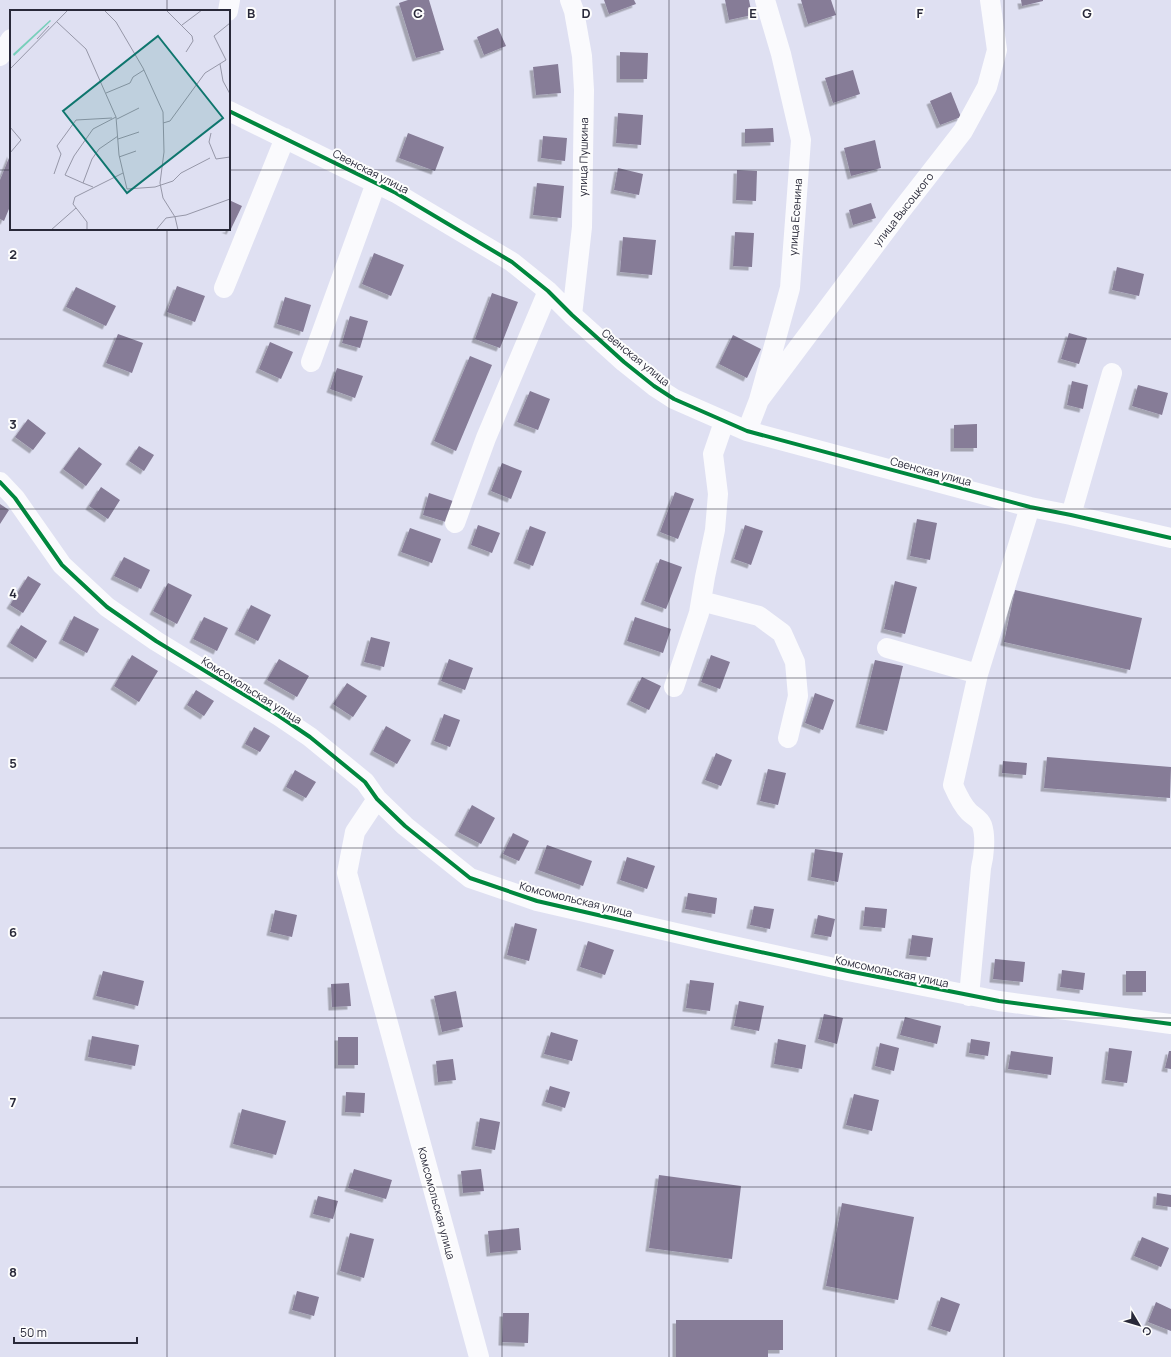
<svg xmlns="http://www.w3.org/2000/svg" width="1171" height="1357" font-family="Manrope,sans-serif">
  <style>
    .building { fill: #867c97; filter: url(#shadow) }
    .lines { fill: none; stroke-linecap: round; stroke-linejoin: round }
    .minor { stroke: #fafafd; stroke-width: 20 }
    .cycleway-casing { stroke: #fdfdfd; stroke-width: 6 }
    .cycleway { stroke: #00873e; stroke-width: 4 }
    .grid { fill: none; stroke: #292939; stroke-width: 1; stroke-opacity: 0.55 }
    .labels { text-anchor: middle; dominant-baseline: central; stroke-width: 4; stroke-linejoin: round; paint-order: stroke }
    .street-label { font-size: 11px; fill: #292939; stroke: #fdfdfd }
    .inset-road { fill: none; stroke: #9697a8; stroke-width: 1 }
    .view { fill: #0f766e; fill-opacity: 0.15; stroke: #0f766e; stroke-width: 2 }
    .inset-edge { fill: none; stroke: #292939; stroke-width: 2 }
    .grid-label { font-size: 13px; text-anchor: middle; font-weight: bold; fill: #292939; stroke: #fdfdfd; stroke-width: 4; stroke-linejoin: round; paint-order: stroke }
  </style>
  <defs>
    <filter id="shadow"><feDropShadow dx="-3.5" dy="3.5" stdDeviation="0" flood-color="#0004"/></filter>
  </defs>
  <rect width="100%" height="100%" fill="#dfe0f2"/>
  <path class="building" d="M 408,0 L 429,0 L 444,50 L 416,58 L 399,3 Z
    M 604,0 L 634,0 L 636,4 L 609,14 Z
    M 725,0 L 749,0 L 752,15 L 729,20 Z
    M 801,0 L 831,0 L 836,15 L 808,24 Z
    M 1021,0 L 1043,0 L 1043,1 L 1022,6 Z
    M 498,28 L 506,46 L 484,55 L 477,37 Z
    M 620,52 L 648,53 L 647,79 L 620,79 Z
    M 558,64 L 561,93 L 536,95 L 533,67 Z
    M 853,70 L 860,94 L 833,103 L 825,78 Z
    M 951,92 L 961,117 L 940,125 L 930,101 Z
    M 618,113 L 643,115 L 641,145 L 616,143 Z
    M 773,128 L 774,142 L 745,143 L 745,129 Z
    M 408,133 L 444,147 L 435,171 L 399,158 Z
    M 543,136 L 567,138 L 565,161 L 541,158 Z
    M 875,140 L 881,168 L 851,176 L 844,148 Z
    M 11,153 L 11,204 L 4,221 L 0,219 L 0,180 Z
    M 618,168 L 643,174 L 639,195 L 614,190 Z
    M 737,170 L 757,171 L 756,201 L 736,200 Z
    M 537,183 L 564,186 L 561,218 L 533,215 Z
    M 229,200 L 242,206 L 230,231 L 225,229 L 229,229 Z
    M 871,203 L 876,218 L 853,225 L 849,210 Z
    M 735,232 L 754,233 L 752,267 L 733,266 Z
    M 623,237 L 656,240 L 652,275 L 620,272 Z
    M 374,253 L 404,265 L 391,296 L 362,284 Z
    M 1117,267 L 1144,274 L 1139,296 L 1112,290 Z
    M 177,286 L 205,296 L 195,322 L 167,312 Z
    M 76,287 L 116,306 L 106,326 L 66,307 Z
    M 492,293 L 518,302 L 500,348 L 475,339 Z
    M 285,297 L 311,305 L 303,332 L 277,324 Z
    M 350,316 L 368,321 L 360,348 L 342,343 Z
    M 1069,333 L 1087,338 L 1079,364 L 1061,359 Z
    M 118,334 L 143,343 L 132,373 L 106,363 Z
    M 733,335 L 761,349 L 747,378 L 719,364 Z
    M 270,342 L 293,352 L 281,379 L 259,369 Z
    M 470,356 L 492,365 L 456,451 L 434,441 Z
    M 337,368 L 363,376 L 355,398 L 330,389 Z
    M 1072,381 L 1088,385 L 1083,409 L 1067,405 Z
    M 1138,385 L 1168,393 L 1162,415 L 1132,406 Z
    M 530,391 L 550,399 L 538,430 L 517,422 Z
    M 28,419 L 46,433 L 33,450 L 15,437 Z
    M 977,424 L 977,448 L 954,448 L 954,425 Z
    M 139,446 L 154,455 L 144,471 L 129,461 Z
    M 79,447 L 102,464 L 86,486 L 63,469 Z
    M 502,463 L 522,471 L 511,499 L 491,491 Z
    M 101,487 L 120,500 L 108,519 L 89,506 Z
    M 675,492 L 694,499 L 678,539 L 660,532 Z
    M 429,493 L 453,501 L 446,522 L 423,515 Z
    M 0,504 L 9,510 L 0,524 Z
    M 917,519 L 937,523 L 930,560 L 910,556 Z
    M 478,525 L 500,533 L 492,553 L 471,545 Z
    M 745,525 L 763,531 L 751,565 L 734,559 Z
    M 530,526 L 546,532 L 533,566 L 517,560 Z
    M 410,528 L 441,539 L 432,563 L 401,552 Z
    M 124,557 L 150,570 L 141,589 L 114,576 Z
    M 660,559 L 682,567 L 666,609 L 644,601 Z
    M 28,576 L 41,584 L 23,613 L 10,605 Z
    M 895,581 L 917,587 L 905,634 L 884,629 Z
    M 168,583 L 192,595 L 177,624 L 153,611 Z
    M 1015,590 L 1142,618 L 1130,670 L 1004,642 Z
    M 251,605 L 271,615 L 258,641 L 238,631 Z
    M 74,616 L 99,629 L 87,653 L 62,640 Z
    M 204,617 L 228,628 L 217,651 L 193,639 Z
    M 635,617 L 671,629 L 663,653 L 627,641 Z
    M 21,625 L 47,641 L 36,659 L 10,643 Z
    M 371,637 L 390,642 L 384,667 L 364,662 Z
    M 132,655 L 158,671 L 139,702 L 114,686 Z
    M 711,655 L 730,662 L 720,689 L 701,682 Z
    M 279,659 L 309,676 L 297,697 L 267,680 Z
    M 449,659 L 473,668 L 465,690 L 441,681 Z
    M 875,660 L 903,666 L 887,731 L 859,724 Z
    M 642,677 L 661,686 L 649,710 L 630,701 Z
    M 347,683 L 367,696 L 353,717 L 333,704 Z
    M 196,690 L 214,701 L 204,716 L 187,705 Z
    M 815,693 L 834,700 L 823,730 L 805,723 Z
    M 444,714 L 460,720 L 450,747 L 434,741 Z
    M 386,726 L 411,740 L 397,764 L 373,751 Z
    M 254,727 L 270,736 L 260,752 L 245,744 Z
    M 716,753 L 732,760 L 721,786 L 705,780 Z
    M 1047,757 L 1171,767 L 1170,798 L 1044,788 Z
    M 1003,761 L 1027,763 L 1026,775 L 1002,773 Z
    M 768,769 L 786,773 L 778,805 L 760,801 Z
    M 295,770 L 316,782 L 306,798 L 286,787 Z
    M 472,805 L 495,818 L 481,844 L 458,832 Z
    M 513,833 L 529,841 L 519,861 L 503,854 Z
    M 547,845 L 592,861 L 583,886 L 538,870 Z
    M 815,849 L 843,853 L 838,882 L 811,877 Z
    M 627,857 L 655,866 L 647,889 L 620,880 Z
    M 688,893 L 717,898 L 715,914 L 685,909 Z
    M 754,906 L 774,909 L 770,929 L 750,925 Z
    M 865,907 L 887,909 L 885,928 L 863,926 Z
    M 275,910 L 297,915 L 292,937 L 270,932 Z
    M 818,915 L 835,919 L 831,937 L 814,934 Z
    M 515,923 L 537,929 L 529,961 L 507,955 Z
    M 912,935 L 933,938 L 930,957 L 909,955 Z
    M 588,941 L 614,950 L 605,975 L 580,967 Z
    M 995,959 L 1025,962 L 1023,982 L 993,979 Z
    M 1062,970 L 1085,973 L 1083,990 L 1060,987 Z
    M 103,971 L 144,981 L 138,1006 L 96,996 Z
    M 1126,971 L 1146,971 L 1146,992 L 1126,992 Z
    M 690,980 L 714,983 L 710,1011 L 686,1008 Z
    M 349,983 L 351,1006 L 332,1007 L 331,984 Z
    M 456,991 L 463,1027 L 442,1032 L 434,996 Z
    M 739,1001 L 764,1006 L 759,1031 L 734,1026 Z
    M 824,1014 L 843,1018 L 837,1044 L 818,1039 Z
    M 905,1017 L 941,1026 L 937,1044 L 900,1035 Z
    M 551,1032 L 578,1040 L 572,1061 L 544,1054 Z
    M 92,1036 L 139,1045 L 135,1066 L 88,1057 Z
    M 338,1037 L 358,1037 L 358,1065 L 338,1065 Z
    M 778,1039 L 806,1045 L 802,1069 L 774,1064 Z
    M 971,1039 L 990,1042 L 988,1056 L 969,1053 Z
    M 880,1043 L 899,1048 L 894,1071 L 875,1066 Z
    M 1109,1048 L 1132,1051 L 1127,1083 L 1105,1080 Z
    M 1011,1051 L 1053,1057 L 1051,1075 L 1008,1069 Z
    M 1169,1051 L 1171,1051 L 1171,1069 L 1165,1068 Z
    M 453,1059 L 456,1080 L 438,1082 L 436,1061 Z
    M 550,1086 L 570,1092 L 565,1108 L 545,1102 Z
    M 346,1092 L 365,1093 L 364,1113 L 345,1112 Z
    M 854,1094 L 879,1100 L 872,1131 L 846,1125 Z
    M 242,1109 L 286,1121 L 276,1155 L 233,1144 Z
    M 480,1118 L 500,1122 L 495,1150 L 475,1146 Z
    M 354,1169 L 392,1180 L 386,1199 L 348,1188 Z
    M 481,1169 L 484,1191 L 463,1193 L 461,1171 Z
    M 659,1175 L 741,1186 L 732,1259 L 649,1248 Z
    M 1157,1193 L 1171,1195 L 1171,1207 L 1156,1205 Z
    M 318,1196 L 338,1201 L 333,1219 L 313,1214 Z
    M 842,1203 L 914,1217 L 898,1300 L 826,1286 Z
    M 519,1228 L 521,1250 L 490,1253 L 488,1231 Z
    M 350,1233 L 374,1239 L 364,1278 L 340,1271 Z
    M 1142,1237 L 1169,1248 L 1161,1267 L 1134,1256 Z
    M 297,1291 L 319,1297 L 314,1316 L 292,1310 Z
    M 941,1297 L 960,1304 L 950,1332 L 931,1326 Z
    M 1156,1302 L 1171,1309 L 1171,1331 L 1148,1322 Z
    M 503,1313 L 529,1313 L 528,1343 L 502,1342 Z
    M 676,1320 L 783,1320 L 783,1350 L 768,1350 L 768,1357 L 676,1357 Z"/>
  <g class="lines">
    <path class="minor" d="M 570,0 L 574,11 L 582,56 L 584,90 L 582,227 L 572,315
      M 228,11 L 230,0
      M 0,56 L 11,39
      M 229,111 L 396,193 L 512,262 L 548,291 L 572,315 L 624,362 L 654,386 L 674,399 L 747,431 L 1030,507 L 1071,515 L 1171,538
      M 224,288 L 285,138
      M 311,362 L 376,183
      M 759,400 L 896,217 L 963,131 L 987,87 L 997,50 L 990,0
      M 747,431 L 759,400 L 790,288 L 801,140 L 781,54 L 765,0
      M 0,482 L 15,498 L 62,565 L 107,607 L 156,641 L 279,716 L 310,737 L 365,782 L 377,799 L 405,826 L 470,878 L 537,901 L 715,942 L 848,971 L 999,1001 L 1171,1024
      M 1071,515 L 1112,373
      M 455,523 L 486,438 L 548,291
      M 701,601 L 759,616 L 782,633 L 795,662 L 798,696 L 788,738
      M 887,648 L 978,674
      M 674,687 L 699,613 L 705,577 L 715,530 L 718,494 L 713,454 L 724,422
      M 377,799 L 355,832 L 347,873 L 479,1357
      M 969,996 L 981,868 C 984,856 986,837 982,825 C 980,819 973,816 969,812 C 962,805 957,794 953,785 L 978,674 L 1030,507"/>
    <g class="cycleway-casing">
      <path id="cycleway" d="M 229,111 L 396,193 L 512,262 L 548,291 L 572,315 L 624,362 L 654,386 L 674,399 L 747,431 L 1030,507 L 1071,515 L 1171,538
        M 0,482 L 15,498 L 62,565 L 107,607 L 156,641 L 279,716 L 310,737 L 365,782 L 377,799 L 405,826 L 470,878 L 537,901 L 715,942 L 848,971 L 999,1001 L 1171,1024"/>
    </g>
    <use href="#cycleway" class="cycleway"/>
  </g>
  <path class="grid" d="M 167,0 L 167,11M 335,0 L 335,1357M 502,0 L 502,1357M 669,0 L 669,1357M 836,0 L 836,1357M 1004,0 L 1004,1357M 0,170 L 11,170M 229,170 L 1171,170M 167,229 L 167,1357M 0,339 L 1171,339M 0,509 L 1171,509M 0,678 L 1171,678M 0,848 L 1171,848M 0,1018 L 1171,1018M 0,1187 L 1171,1187"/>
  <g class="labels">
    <g class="street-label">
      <text transform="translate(583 157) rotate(-89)">улица Пушкина</text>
      <text transform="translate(371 171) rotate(27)">Свенская улица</text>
      <text transform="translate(903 209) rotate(-52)">улица Высоцкого</text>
      <text transform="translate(795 217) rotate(-86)">улица Есенина</text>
      <text transform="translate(636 357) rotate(39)">Свенская улица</text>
      <text transform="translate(931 471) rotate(15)">Свенская улица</text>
      <text transform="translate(252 690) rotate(32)">Комсомольская улица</text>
      <text transform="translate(576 899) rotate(14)">Комсомольская улица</text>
      <text transform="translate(892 971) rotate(12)">Комсомольская улица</text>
      <text transform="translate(437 1203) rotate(75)">Комсомольская улица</text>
    </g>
  </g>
  <g transform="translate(10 10)">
    <rect width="220" height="220" fill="#dfe0f2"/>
    <path d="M 40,10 L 41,11 L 4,46 L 3,44 Z" fill="#77cfba"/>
    <path class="inset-road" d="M 94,0 L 106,12 L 133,58 L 153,102 L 154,142 L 150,173 L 153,188 L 165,207 L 168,220M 156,0 L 182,26 L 183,31 L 176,42M 47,12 L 76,39 L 106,107 L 109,145 L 117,179 L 145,177 L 163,171 L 171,163 L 200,148M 172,15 L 192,0M 27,29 L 39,16M 210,54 L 213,71 L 220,84M 0,59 L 58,0M 96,83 L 120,73 L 123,67 L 134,60M 107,109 L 129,98M 153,113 L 160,111 L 195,63 L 216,50 L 204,26 L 220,13M 0,117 L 11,130 L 0,143M 201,123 L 199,132 L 206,149 L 220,147M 108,129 L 129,122M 109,147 L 126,141M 44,164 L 51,144 L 47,136 L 66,110 L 102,108M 73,173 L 55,165 L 64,146 L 83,119 L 106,107M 83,177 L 73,173 L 82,149 L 89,139 L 108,126M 41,220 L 66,198M 77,220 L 77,212 L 63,194 L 65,187 L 113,163M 146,220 L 156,208 L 176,205 L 220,189"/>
    <path class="view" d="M 148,26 L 213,108 L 117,183 L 53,101 Z"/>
    <rect width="220" height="220" class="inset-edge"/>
  </g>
  <g class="grid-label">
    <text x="251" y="18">B</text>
    <text x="418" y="18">C</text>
    <text x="586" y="18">D</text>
    <text x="753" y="18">E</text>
    <text x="920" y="18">F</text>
    <text x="1087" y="18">G</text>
    <text x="13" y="259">2</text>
    <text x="13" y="429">3</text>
    <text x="13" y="598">4</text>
    <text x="13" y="768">5</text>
    <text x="13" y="937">6</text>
    <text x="13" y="1107">7</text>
    <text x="13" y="1277">8</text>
  </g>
  <g transform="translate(1139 1325) rotate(128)" stroke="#fdfdfd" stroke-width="3" paint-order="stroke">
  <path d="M0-3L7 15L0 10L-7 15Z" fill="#292939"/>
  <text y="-6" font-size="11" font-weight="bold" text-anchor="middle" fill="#292939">С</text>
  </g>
  <path d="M14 1337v6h123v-6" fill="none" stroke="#292939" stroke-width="2"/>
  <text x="20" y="1337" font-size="12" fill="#292939" stroke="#fdfdfd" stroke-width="3" paint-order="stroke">50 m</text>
</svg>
